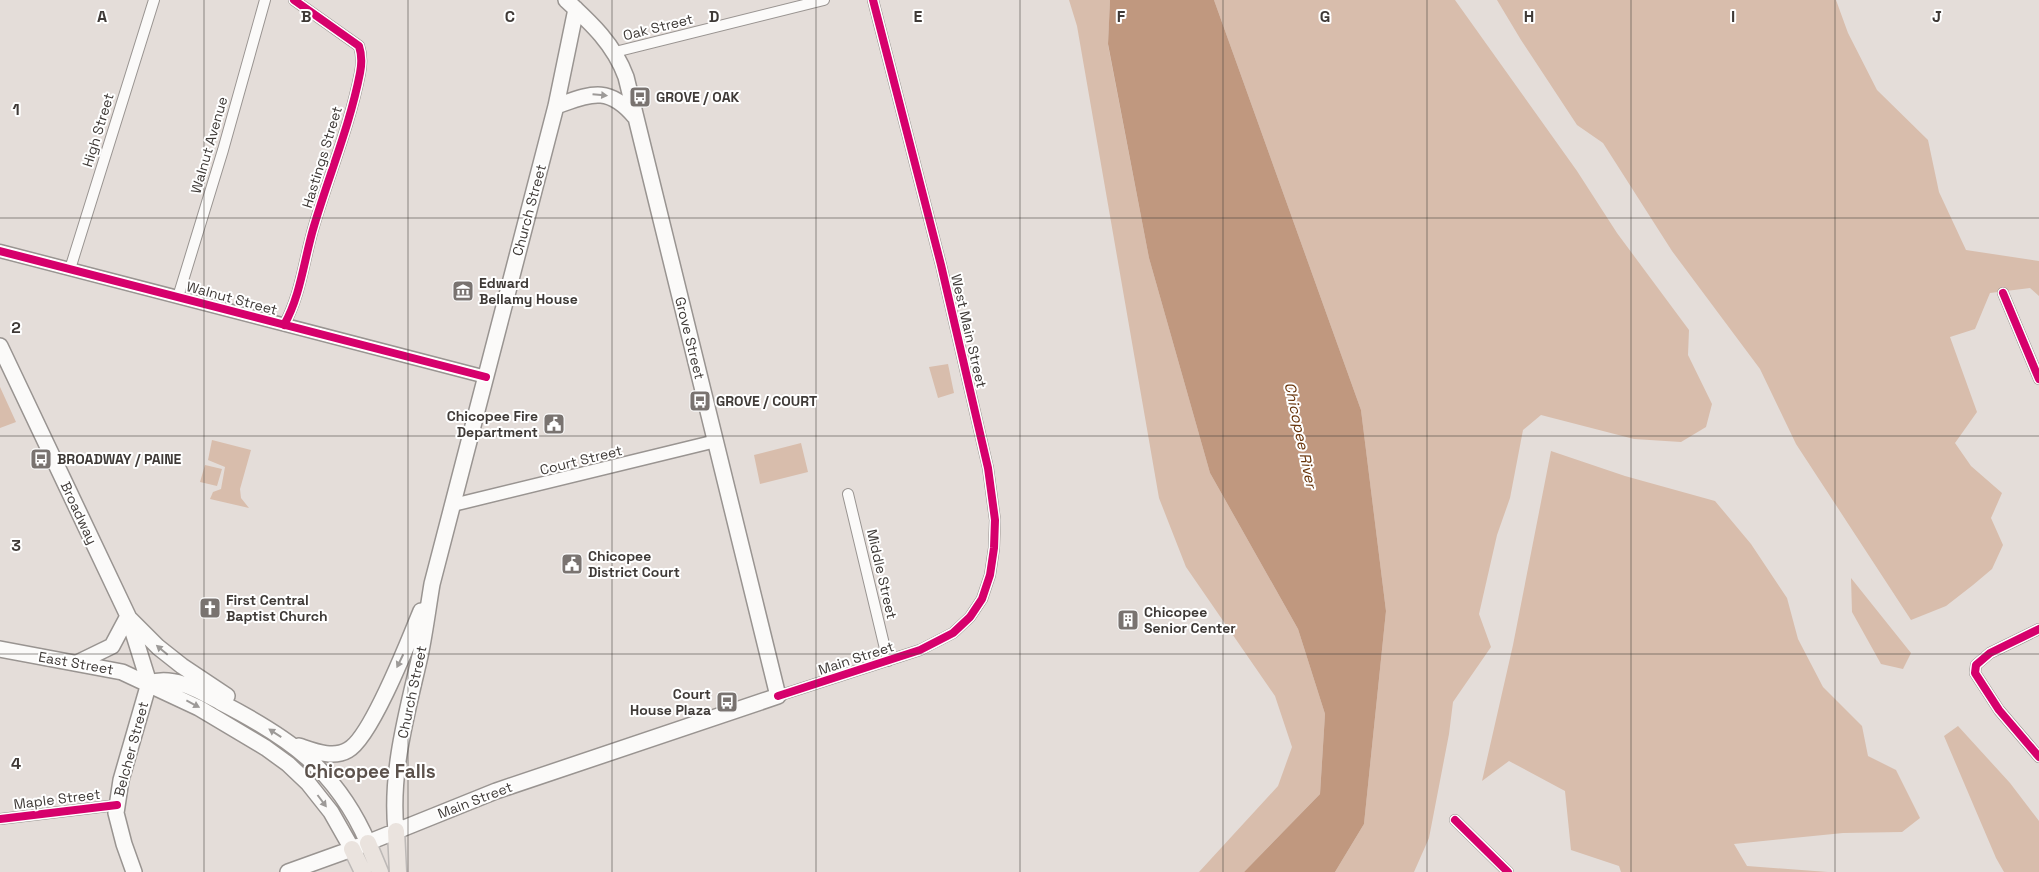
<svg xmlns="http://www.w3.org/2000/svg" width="2039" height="872" font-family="'Space Grotesk',sans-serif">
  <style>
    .green { fill: #d8bdac }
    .water { fill: #c0987f }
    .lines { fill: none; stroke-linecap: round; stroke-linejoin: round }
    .minor-casing { stroke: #999491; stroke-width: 12 }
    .tertiary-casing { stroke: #999491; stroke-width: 15 }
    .secondary-casing { stroke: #999491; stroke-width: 18 }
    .primary-casing { stroke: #bdb9b7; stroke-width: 19 }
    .minor { stroke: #fbfaf9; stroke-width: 10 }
    .tertiary { stroke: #fbfaf9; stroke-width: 12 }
    .secondary { stroke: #fbfaf9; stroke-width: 15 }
    .primary { stroke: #eae3de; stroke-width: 16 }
    .cycleway-casing { stroke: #fff; stroke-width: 11 }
    .cycleway { stroke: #d6006c; stroke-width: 8 }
    .oneway { fill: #9d9a98 }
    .grid { fill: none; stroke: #3f3a37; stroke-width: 1; stroke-opacity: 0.55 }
    .labels { text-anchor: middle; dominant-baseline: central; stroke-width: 4; stroke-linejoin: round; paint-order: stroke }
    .street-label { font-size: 14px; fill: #3f3a37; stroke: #fff }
    .poi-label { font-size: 14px; font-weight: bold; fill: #3f3a37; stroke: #fff; text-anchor: start }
    .water-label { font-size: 15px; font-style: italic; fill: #68340a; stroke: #fff }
    .district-label { font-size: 19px; font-weight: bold; fill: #5c524c; stroke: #fff }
    .grid-label { font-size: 16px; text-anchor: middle; font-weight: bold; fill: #3f3a37; stroke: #fff; stroke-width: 4; stroke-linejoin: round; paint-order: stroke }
  </style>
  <rect width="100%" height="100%" fill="#e4ddd9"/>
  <path class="green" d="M 1069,0 L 1110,0 L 1108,45 L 1149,258 L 1210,473 L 1298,629 L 1325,714 L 1320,794 L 1244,872 L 1199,872 L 1278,786 L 1292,747 L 1275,696 L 1186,567 L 1159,498 L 1077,26 Z
    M 1214,0 L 1455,0 L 1577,171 L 1617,233 L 1689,330 L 1688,355 L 1712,404 L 1706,427 L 1681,442 L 1634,439 L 1541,415 L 1523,430 L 1510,498 L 1497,535 L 1479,614 L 1491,647 L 1453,702 L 1449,734 L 1429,838 L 1414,872 L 1335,872 L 1364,824 L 1386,611 L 1361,410 Z
    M 1497,0 L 1836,0 L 1848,33 L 1877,90 L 1928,140 L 1939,192 L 1966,250 L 2039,261 L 2039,296 L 2030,288 L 1990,293 L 1975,329 L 1950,337 L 1977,412 L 1955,443 L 1971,466 L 2002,493 L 1991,518 L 2003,545 L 1992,569 L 1973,585 L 1946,606 L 1911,620 L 1796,444 L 1760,369 L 1672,251 L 1603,143 L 1577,125 L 1521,40 Z
    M 948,364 L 954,393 L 938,398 L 929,367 Z
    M 0,387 L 16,422 L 0,428 Z
    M 212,440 L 251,450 L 240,489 L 241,498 L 249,508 L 210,499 L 213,492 L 221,489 L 225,467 L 208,460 Z
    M 801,443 L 808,472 L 760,484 L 754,455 Z
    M 1551,451 L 1625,476 L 1715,501 L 1751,544 L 1787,598 L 1798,639 L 1823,687 L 1862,726 L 1868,756 L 1896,770 L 1920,818 L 1902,832 L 1843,833 L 1734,844 L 1747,866 L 1828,872 L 1621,872 L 1619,866 L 1571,850 L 1565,791 L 1509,761 L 1482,781 L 1513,645 Z
    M 205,465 L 222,469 L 217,486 L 200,482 Z
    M 1851,578 L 1911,653 L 1903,669 L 1881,664 L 1852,612 Z
    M 1958,726 L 2010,783 L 2039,821 L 2039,872 L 2004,872 L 1996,858 L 1944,736 Z"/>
  <path class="water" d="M 1110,0 L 1214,0 L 1361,410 L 1386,611 L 1364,824 L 1335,872 L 1244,872 L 1320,794 L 1325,714 L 1298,629 L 1210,473 L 1149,258 L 1108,44 Z"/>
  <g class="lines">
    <g class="minor-casing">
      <path id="minor" d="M 615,52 L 824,0
        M 70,269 L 154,0
        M 2003,293 L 2039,379
        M 178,297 L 223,150 L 265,0
        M 284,325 C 301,295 304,259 314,226 C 329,175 350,125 360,73 C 362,63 362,55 359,46 L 294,0
        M 848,494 L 888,661
        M 2039,629 L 1990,653 L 1976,665 L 1975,673 L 1999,710 L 2039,757
        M 778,696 L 920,650 L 953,633 L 970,617 L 982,599 L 990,575 L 994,548 L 995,520 L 988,468 L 941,265 L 873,0
        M 0,819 L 117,805
        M 1455,820 L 1508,872"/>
    </g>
    <g class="tertiary-casing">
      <path id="tertiary" d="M 0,251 L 486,377
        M 453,505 L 716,441"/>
    </g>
    <g class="secondary-casing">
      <path id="secondary" d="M 556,106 C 591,94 608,85 635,117
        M 0,346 L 128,616 L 149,683
        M 130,619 L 158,647 L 182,666 L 227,696
        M 0,649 L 122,672 L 199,708 L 266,748 L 288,764 L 308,783 L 331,812 L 352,849
        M 77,663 L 112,646 L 128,616
        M 149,683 C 174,675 198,690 220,702 C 288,737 336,769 368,843
        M 299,746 C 314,751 333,759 348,750 C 371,738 410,638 421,611
        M 396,831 C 390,772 407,713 420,656 C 425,632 428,608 432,584 L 556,106 L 576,9
        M 134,872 L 124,844 L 116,813 L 121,780 L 149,683
        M 288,872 L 352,849 L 496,791 L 778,696 L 626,77 C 614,44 591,23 566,0"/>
    </g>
    <g class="primary-casing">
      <path id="primary" d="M 396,831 L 398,872
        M 368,843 L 380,872
        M 352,849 L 363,872"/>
    </g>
    <use href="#minor" class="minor"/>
    <use href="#tertiary" class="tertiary"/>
    <use href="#secondary" class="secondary"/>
    <use href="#primary" class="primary"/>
    <g class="cycleway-casing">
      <path id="cycleway" d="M 0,251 L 486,377
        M 2003,293 L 2039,379
        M 284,325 C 301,295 304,259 314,226 C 329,175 350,125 360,73 C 362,63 362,55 359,46 L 294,0
        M 2039,629 L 1990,653 L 1976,665 L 1975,673 L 1999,710 L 2039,757
        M 778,696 L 920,650 L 953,633 L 970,617 L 982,599 L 990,575 L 994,548 L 995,520 L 988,468 L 941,265 L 873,0
        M 0,819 L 117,805
        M 1455,820 L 1508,872"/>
    </g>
    <use href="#cycleway" class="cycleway"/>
  </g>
  <defs><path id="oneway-solid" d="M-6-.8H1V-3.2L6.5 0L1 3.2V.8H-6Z" transform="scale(1.25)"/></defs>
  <g class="oneway">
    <use href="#oneway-solid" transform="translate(600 95) rotate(5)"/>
    <use href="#oneway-solid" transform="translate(162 650) rotate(-140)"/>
    <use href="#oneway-solid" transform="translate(400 661) rotate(116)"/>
    <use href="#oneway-solid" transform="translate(193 704) rotate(28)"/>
    <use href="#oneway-solid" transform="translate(275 733) rotate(-147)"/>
    <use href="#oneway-solid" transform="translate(322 801) rotate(53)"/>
  </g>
  <path class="grid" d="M 204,0 L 204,872M 408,0 L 408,872M 612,0 L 612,872M 816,0 L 816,872M 1020,0 L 1020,872M 1223,0 L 1223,872M 1427,0 L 1427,872M 1631,0 L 1631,872M 1835,0 L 1835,872M 0,218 L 2039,218M 0,436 L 2039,436M 0,654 L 2039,654"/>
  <defs>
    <g id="bus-square" transform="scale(1.125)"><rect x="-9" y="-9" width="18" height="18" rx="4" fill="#797370" stroke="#fff"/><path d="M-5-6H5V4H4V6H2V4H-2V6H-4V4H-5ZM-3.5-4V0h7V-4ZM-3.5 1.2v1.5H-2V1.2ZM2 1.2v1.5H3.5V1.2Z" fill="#fff"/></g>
    <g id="museum-square" transform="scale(1.125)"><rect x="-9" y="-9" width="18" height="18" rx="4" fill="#797370" stroke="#fff"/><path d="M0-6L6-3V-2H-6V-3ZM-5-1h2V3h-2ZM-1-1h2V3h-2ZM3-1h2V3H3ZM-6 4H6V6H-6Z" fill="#fff"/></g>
    <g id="civic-square" transform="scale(1.125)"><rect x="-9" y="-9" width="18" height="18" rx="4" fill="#797370" stroke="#fff"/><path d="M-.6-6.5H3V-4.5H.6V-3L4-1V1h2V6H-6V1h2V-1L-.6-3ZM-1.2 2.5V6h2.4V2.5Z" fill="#fff"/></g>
    <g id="church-square" transform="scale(1.125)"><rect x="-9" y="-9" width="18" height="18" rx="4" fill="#797370" stroke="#fff"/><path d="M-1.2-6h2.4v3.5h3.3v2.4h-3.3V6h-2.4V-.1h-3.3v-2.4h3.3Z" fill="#fff"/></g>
    <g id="building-square" transform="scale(1.125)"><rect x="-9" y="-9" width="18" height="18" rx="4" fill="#797370" stroke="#fff"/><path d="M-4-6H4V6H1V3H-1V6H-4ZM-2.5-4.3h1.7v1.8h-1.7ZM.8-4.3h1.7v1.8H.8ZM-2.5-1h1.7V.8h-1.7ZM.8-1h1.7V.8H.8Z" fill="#fff"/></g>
  </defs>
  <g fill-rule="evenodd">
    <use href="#bus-square" x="640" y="97"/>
    <use href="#museum-square" x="463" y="291"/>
    <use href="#bus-square" x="700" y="401"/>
    <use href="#civic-square" x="554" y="424"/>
    <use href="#bus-square" x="41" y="459"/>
    <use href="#civic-square" x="572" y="564"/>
    <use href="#church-square" x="210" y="608"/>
    <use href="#building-square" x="1128" y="620"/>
    <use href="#bus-square" x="727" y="702"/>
  </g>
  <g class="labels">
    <g class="street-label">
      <text transform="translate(658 27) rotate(-14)">Oak Street</text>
      <text transform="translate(98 130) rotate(-73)">High Street</text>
      <text transform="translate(209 145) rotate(-74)">Walnut Avenue</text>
      <text transform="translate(322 157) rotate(-73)">Hastings Street</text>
      <text transform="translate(529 210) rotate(-75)">Church Street</text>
      <text transform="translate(232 298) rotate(15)">Walnut Street</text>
      <text transform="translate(969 331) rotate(77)">West Main Street</text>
      <text transform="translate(690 338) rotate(76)">Grove Street</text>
      <text transform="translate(581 460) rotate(-14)">Court Street</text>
      <text transform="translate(79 513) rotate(65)">Broadway</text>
      <text transform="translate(882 574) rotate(77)">Middle Street</text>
      <text transform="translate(856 658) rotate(-18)">Main Street</text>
      <text transform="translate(76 663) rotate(10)">East Street</text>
      <text transform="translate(412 692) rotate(-78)">Church Street</text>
      <text transform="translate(131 749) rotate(-75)">Belcher Street</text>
      <text transform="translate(57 799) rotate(-7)">Maple Street</text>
      <text transform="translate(475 800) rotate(-21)">Main Street</text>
    </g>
    <g class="poi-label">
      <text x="656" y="97">GROVE / OAK</text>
      <text x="479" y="283">Edward<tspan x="479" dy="16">Bellamy House</tspan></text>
      <text x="716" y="401">GROVE / COURT</text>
      <text x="538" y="416" text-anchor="end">Chicopee Fire<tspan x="538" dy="16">Department</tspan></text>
      <text x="57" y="459">BROADWAY / PAINE</text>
      <text x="588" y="556">Chicopee<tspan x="588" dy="16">District Court</tspan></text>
      <text x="226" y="600">First Central<tspan x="226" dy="16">Baptist Church</tspan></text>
      <text x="1144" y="612">Chicopee<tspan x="1144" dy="16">Senior Center</tspan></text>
      <text x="711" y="694" text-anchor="end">Court<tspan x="711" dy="16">House Plaza</tspan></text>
    </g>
    <g class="water-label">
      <text transform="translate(1301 435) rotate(78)">Chicopee River</text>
    </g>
    <g class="district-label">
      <text x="370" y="771">Chicopee Falls</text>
    </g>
  </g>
  <g class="grid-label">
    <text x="102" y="22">A</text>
    <text x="306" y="22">B</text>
    <text x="510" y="22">C</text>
    <text x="714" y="22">D</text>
    <text x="918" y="22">E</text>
    <text x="1121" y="22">F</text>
    <text x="1325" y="22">G</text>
    <text x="1529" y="22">H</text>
    <text x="1733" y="22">I</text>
    <text x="1937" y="22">J</text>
    <text x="16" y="115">1</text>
    <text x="16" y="333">2</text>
    <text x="16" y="551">3</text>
    <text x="16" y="769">4</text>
  </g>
</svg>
